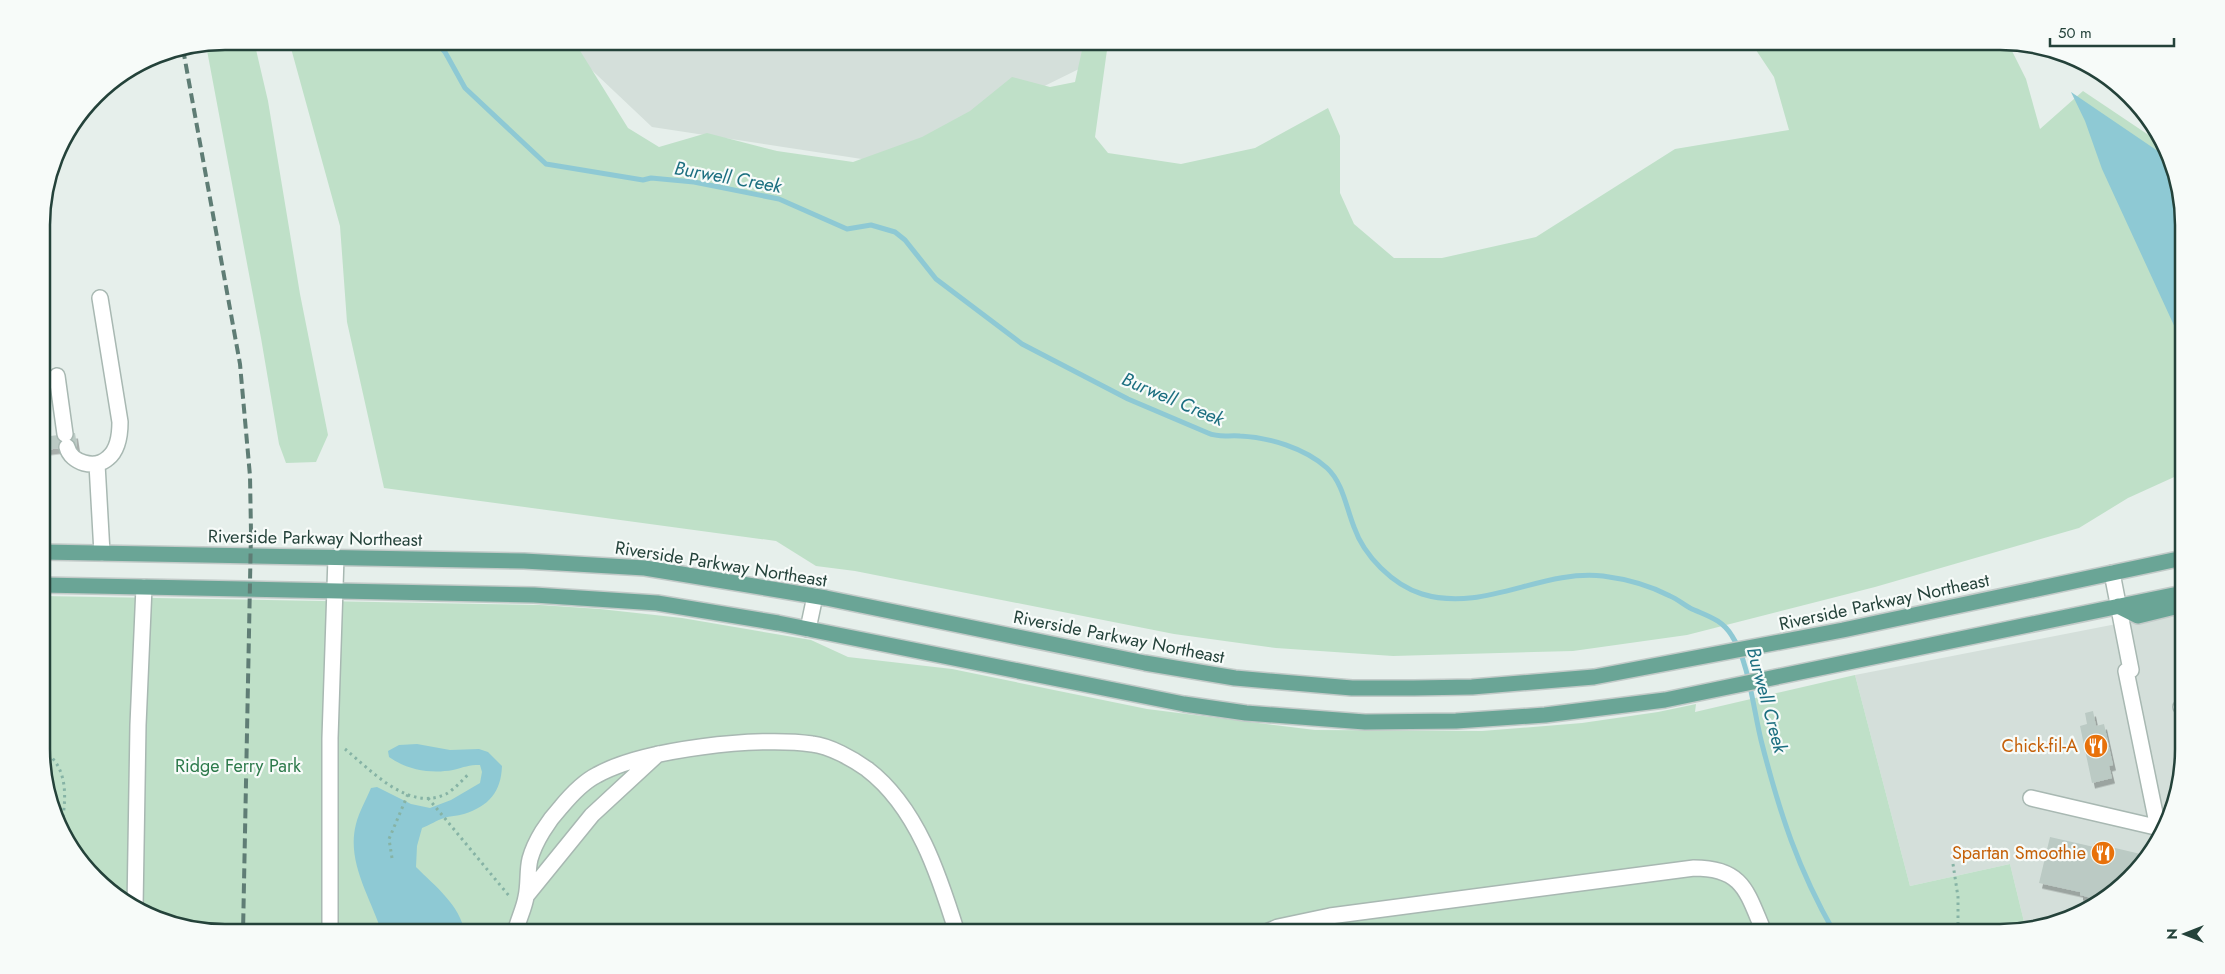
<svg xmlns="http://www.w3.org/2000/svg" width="2225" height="974" font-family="Jost,sans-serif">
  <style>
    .built { fill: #d4dfda }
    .green { fill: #bfe0c8 }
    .water { fill: #8ec9d4 }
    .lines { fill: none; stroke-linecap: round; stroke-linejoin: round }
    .stream { stroke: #8ec9d4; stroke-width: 5 }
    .building { fill: #bbcac4; filter: url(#shadow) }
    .minor-casing { stroke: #a8b8b2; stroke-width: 18 }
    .major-casing { stroke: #c2cac8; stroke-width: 18 }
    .path { stroke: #86b3a5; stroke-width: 3; stroke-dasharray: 2.5 4; stroke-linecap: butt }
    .minor { stroke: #fff; stroke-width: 15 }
    .major { stroke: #6aa596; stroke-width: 15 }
    .rail { stroke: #5f7d75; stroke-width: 4; stroke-dasharray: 10 5; stroke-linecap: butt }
    .labels { text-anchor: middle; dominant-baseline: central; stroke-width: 4.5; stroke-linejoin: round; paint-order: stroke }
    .street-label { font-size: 18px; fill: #24423a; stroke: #f7fbf9 }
    .food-label { font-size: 18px; fill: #c56008; stroke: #f7fbf9; text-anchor: end }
    .park-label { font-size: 18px; fill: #2d7a4b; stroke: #f7fbf9 }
    .water-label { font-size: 19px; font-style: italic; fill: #1c6f80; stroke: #f7fbf9 }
    .rim { fill: none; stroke: #24423a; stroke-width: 2.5 }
  </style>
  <defs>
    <filter id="shadow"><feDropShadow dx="3" dy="5.5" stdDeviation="0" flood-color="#0004"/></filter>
  </defs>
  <rect width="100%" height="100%" fill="#e6efeb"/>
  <path class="built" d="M 561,41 L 1089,41 L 1083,67 L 888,163 L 652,127 Z
    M 2183,611 L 2184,749 L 2170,819 L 2146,861 L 2102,902 L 2059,923 L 2026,930 L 2010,864 L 1910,886 L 1855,675 Z"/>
  <path class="green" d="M 225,41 L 254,41 L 268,101 L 300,294 L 328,435 L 316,462 L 286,463 L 279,444 L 261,338 L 206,45 Z
    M 289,41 L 574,41 L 628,128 L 659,147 L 707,133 L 777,151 L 853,162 L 922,137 L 970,111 L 1012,77 L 1050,87 L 1075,82 L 1084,41 L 1102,41 L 1107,50 L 1095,137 L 1108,153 L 1181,164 L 1255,148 L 1328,108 L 1340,136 L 1340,193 L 1354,224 L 1394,258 L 1442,258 L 1536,237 L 1675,149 L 1789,130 L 1774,77 L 1750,41 L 2008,43 L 2026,79 L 2040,129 L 2083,91 L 2165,146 C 2184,179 2180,221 2181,258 C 2183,330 2183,401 2183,473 L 2128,498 L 2079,528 L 1875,587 L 1687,635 L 1573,651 L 1393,656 L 1276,648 L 1174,634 L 855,571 L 816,566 L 776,541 L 384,488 L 347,322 L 340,226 Z
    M 42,596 L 540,605 L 600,609 L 682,618 L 811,640 L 848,657 L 952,669 L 1147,709 L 1315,730 L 1482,731 L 1582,723 L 1658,712 L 1696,704 L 1695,712 L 1855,675 L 1910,886 L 2010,864 L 2026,930 L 2012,932 L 225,933 L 155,919 L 113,895 L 79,861 L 55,820 L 43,773 Z"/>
  <path class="water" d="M 2071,92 L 2171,160 L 2182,201 L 2183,345 L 2102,169 L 2085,121 Z
    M 417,744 L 450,750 L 479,749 L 488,752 L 502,766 C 501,792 489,806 464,814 C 457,816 450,816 444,818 C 437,820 430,825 422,828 L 417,846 L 416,867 C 435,886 460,905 465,933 L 382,933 C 371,898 346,862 356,824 C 359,812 366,800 371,788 L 377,787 L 411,804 L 430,808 L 451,800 L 480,783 L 482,772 L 480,765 C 468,765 465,767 453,770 C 431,774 407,770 389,757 L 388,751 L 399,745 Z"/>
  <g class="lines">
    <path class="stream" d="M 435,41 L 445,52 L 465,88 L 546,164 L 643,180 L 651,178 L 694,182 L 779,199 L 847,229 L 871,225 L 895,232 L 905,240 L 936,279 L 1022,344 L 1128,399 L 1208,433 C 1219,438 1228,435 1240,436 C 1268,437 1305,448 1327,468 C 1343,483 1346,507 1354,527 C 1364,556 1393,585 1422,594 C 1484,613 1541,569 1603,576 C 1626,579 1649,585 1670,596 C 1677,599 1683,604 1690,608 C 1707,616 1722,619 1732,636 C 1749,661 1754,714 1762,744 C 1780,814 1798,869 1834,932"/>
  </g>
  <path class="building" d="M 75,433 L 77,446 L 45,450 L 48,477 L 42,478 L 42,437 Z
    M 2093,711 L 2096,726 L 2104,724 L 2113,765 L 2109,766 L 2112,778 L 2092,783 L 2080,726 L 2087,724 L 2085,713 Z
    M 2050,837 L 2094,847 L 2094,843 L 2149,856 L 2146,861 L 2103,901 L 2080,895 L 2080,892 L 2039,883 Z"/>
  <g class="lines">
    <g class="minor-casing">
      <path id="minor" d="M 57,376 L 65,434
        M 67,447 C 71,463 95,470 108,458 C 118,450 120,435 120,422 L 100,298
        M 97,464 L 102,553
        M 2112,573 L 2131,670
        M 808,629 L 815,596
        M 2126,671 L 2158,828
        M 2181,707 L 2184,707
        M 2031,798 L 2164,829
        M 527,895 L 592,815 L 658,754
        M 135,908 L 138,725 L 144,587
        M 330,933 L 330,738 L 336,557
        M 515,933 C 518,920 524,909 526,897 C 529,884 527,871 530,859 C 535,841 548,821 561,807 C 571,795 583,782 597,775 C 644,749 759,736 812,744 C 830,746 853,759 867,769 C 917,807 939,875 957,933
        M 1264,933 L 1278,927 L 1330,916 L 1694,868 C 1744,868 1747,893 1764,932"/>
    </g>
    <g class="major-casing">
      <path id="major" d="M 42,552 L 524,561 L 645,568 L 826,598 L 1145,663 L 1235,678 L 1352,688 L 1414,688 L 1472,687 L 1594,677 L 1843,630 L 2183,558
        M 42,585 L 534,595 L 657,603 L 778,623 L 1184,704 L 1246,713 L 1365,722 L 1456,721 L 1545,715 L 1665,700 L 2183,593
        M 2118,606 L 2138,616 L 2183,605"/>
    </g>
    <path class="path" d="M 345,749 C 371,770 408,812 446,794 C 455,789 463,779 470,773
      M 43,750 C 70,768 66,801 61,829
      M 428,798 L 510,897
      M 392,858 L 389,839 L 408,794
      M 1953,864 L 1958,897 L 1958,932"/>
    <use href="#minor" class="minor"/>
    <use href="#major" class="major"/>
    <path class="rail" d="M 183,49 L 240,364 L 250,476 L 251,532 L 243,933"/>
  </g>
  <defs>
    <g id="restaurant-disc" transform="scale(1.25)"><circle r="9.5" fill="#e8710a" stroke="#f7fbf9"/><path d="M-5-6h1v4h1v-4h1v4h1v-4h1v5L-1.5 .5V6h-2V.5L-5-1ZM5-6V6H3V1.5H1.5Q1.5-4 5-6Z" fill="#fff"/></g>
  </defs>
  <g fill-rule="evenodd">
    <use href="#restaurant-disc" x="2096" y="746"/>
    <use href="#restaurant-disc" x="2103" y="853"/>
  </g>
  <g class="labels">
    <g class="street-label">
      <text transform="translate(315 538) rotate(1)">Riverside Parkway Northeast</text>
      <text transform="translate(721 564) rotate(9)">Riverside Parkway Northeast</text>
      <text transform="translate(1884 602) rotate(-12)">Riverside Parkway Northeast</text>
      <text transform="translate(1119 637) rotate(11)">Riverside Parkway Northeast</text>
    </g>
    <g class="food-label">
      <text x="2078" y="746">Chick-fil-A</text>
      <text x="2086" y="853">Spartan Smoothie</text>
    </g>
    <g class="park-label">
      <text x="238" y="766">Ridge Ferry Park</text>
    </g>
    <g class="water-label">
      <text transform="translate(728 177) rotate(10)">Burwell Creek</text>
      <text transform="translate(1173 399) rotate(23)">Burwell Creek</text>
      <text transform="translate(1767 700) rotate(75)">Burwell Creek</text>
    </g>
  </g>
  <path d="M0 0H2225V974H0ZM225 50H2000A175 175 0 0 1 2175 225V749A175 175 0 0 1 2000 924H225A175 175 0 0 1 50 749V225A175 175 0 0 1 225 50Z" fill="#f7fbf9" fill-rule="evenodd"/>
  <path class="rim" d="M225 50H2000A175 175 0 0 1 2175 225V749A175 175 0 0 1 2000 924H225A175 175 0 0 1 50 749V225A175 175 0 0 1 225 50Z"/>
  <g transform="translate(2185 934) rotate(270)" stroke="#f7fbf9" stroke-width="4" paint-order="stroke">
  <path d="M0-4L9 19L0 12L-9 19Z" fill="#24423a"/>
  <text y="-8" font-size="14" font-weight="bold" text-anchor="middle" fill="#24423a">N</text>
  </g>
  <path d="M2050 38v8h124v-8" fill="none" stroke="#24423a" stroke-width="2.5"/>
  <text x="2058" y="38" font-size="15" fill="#24423a" stroke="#f7fbf9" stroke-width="4" paint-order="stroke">50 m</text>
</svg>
